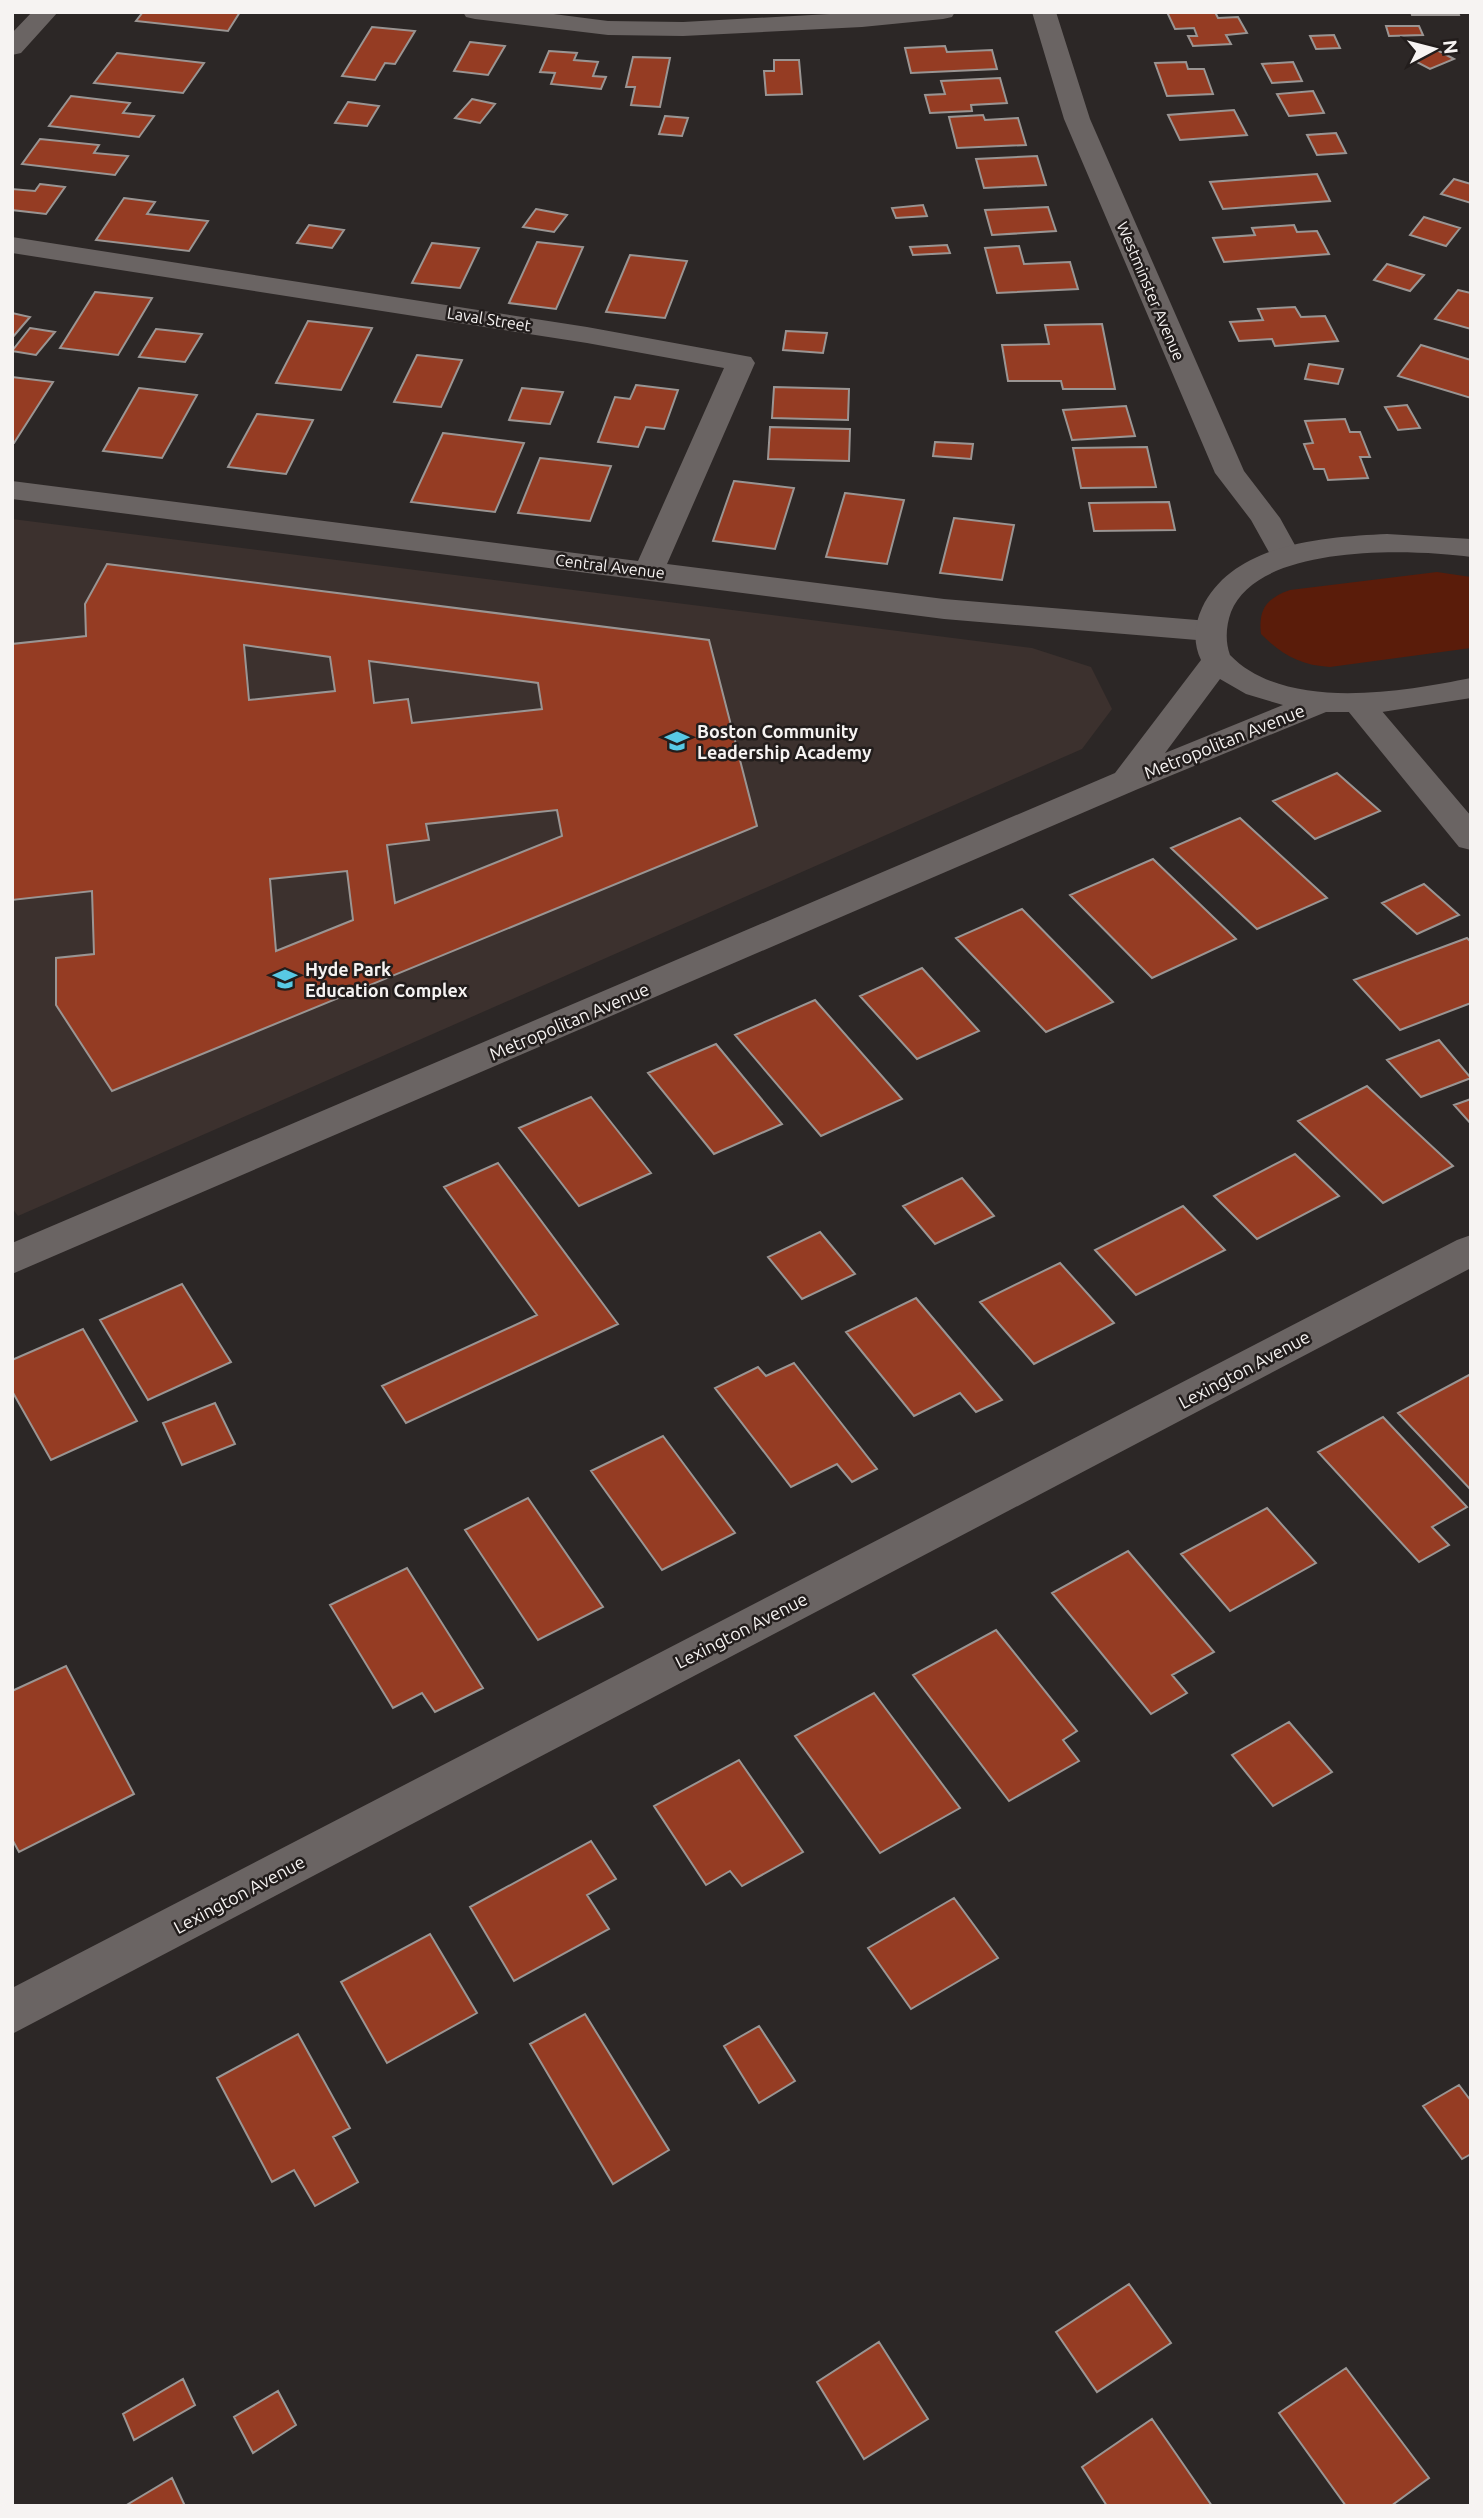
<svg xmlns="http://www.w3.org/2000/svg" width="1483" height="2518" font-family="Ubuntu,sans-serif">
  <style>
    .built { fill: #3c312e }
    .green { fill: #5a1c0a }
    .building { fill: #953c23; stroke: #9a9593; stroke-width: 2; fill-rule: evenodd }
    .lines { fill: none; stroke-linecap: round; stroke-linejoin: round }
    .street { fill: #6a6463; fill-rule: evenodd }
    .secondary { fill: #6a6463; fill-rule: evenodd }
    .labels { text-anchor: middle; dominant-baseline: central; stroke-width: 5; stroke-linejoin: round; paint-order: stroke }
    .far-street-label { font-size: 16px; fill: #f6f3f2; stroke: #221d1c }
    .poi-label { font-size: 18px; font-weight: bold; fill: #f6f3f2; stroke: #221d1c; text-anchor: start }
    .street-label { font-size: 18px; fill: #f6f3f2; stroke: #221d1c }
  </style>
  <rect width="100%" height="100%" fill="#2c2726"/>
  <path class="built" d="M 12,519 L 1032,648 L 1091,667 L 1112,709 L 1082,749 L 18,1216 L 12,1208 Z"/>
  <path class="green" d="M 1437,572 L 1471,577 L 1471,648 L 1330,667 C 1300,665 1282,655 1261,634 C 1258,609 1267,598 1290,590 Z"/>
  <path class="building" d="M 143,12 L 240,12 L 228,31 L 136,21 Z
    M 1167,12 L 1215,12 L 1218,18 L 1238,17 L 1247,33 L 1226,35 L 1231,44 L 1193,46 L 1188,36 L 1197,36 L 1194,28 L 1175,29 Z
    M 1411,12 L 1458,12 L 1459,15 L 1412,15 Z
    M 1386,26 L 1419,26 L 1423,35 L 1389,36 Z
    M 372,27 L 415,31 L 395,64 L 385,63 L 375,80 L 342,76 Z
    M 1334,35 L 1340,48 L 1316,49 L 1310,36 Z
    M 470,42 L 505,46 L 488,75 L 454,71 Z
    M 945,46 L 947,52 L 992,50 L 997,69 L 911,73 L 905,48 Z
    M 1437,50 L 1454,59 L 1430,69 L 1413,60 Z
    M 549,51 L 577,53 L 574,60 L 598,62 L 593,76 L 606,77 L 601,89 L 551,84 L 555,73 L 540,72 Z
    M 117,53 L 204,63 L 183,93 L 94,83 Z
    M 633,57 L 670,58 L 660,107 L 631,105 L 635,87 L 626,87 Z
    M 774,60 L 799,60 L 802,94 L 766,95 L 764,71 L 774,71 Z
    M 1186,62 L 1188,69 L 1204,69 L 1213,94 L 1167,96 L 1155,63 Z
    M 1293,62 L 1302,81 L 1272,83 L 1262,64 Z
    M 1000,78 L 1007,103 L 971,105 L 972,111 L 930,113 L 925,95 L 945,94 L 941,81 Z
    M 1313,91 L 1324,113 L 1289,116 L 1277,94 Z
    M 71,96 L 130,103 L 123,113 L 154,116 L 139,137 L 49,126 Z
    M 472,99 L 495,104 L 480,123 L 455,118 Z
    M 348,102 L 379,106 L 367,126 L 335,123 Z
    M 1234,110 L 1247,135 L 1180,140 L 1168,115 Z
    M 983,115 L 985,120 L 1018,118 L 1026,145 L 957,148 L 949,117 Z
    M 665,116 L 688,118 L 682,136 L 659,134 Z
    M 1336,133 L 1346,153 L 1317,155 L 1307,135 Z
    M 40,139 L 99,145 L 94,153 L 128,156 L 115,175 L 22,164 Z
    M 1037,156 L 1046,185 L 984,188 L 976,159 Z
    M 1317,174 L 1330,201 L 1223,209 L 1210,182 Z
    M 1454,179 L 1471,184 L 1471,203 L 1441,194 Z
    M 40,184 L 65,187 L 46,214 L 12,210 L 12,189 L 35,191 Z
    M 124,198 L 155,202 L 147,214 L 208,221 L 189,251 L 96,240 Z
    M 923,205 L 927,216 L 896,218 L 892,208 Z
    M 1048,207 L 1056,231 L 992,235 L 985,210 Z
    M 536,209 L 567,215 L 554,232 L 523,227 Z
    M 1424,217 L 1460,228 L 1446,246 L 1410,235 Z
    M 309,225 L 344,230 L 332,248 L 297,243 Z
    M 1294,225 L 1297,232 L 1317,231 L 1329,254 L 1224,262 L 1213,238 L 1255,235 L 1252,228 Z
    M 537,242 L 583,247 L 556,309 L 509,303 Z
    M 432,243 L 479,248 L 460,288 L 412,283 Z
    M 947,245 L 950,253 L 913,255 L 910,247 Z
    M 1019,246 L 1024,264 L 1070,262 L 1078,289 L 997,293 L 985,248 Z
    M 630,255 L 687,261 L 665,318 L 606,312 Z
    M 1387,264 L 1424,275 L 1410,291 L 1374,280 Z
    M 1458,290 L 1471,293 L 1471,329 L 1435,319 Z
    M 95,292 L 152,298 L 118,355 L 60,348 Z
    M 1295,307 L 1301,317 L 1325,316 L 1338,341 L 1275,346 L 1272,339 L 1239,341 L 1230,322 L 1263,320 L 1258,309 Z
    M 12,313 L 30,317 L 12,338 Z
    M 308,321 L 372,328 L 341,390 L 276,383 Z
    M 1102,324 L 1115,389 L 1063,389 L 1061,381 L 1008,381 L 1002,345 L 1049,344 L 1045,325 Z
    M 30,328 L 55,332 L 36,355 L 12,351 Z
    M 156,329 L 202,334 L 185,362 L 139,357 Z
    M 786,331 L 827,333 L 823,353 L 783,350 Z
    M 1421,345 L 1471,360 L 1471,398 L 1398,376 Z
    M 417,355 L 462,360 L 441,407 L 394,402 Z
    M 1309,364 L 1343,369 L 1338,384 L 1305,379 Z
    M 12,377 L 53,382 L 14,443 L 12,443 Z
    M 636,385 L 678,390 L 664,429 L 646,427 L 638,447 L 598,442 L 615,397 L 630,399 Z
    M 774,387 L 849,389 L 848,420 L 772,418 Z
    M 139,388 L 197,395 L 162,458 L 103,451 Z
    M 522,388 L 563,392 L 550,424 L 509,420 Z
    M 1407,405 L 1420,428 L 1398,430 L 1385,407 Z
    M 1126,406 L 1135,436 L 1072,440 L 1063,410 Z
    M 257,414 L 313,420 L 286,474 L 228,467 Z
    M 1345,419 L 1350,432 L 1360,432 L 1370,457 L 1360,457 L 1368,478 L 1328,480 L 1324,469 L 1314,469 L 1304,444 L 1313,443 L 1305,421 Z
    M 770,427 L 850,429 L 849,461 L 768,459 Z
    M 443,433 L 524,443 L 495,512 L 411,502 Z
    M 935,442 L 973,444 L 971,459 L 933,456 Z
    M 1147,447 L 1156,487 L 1081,488 L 1073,448 Z
    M 540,458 L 611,466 L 590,521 L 518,513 Z
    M 734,481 L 794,488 L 775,549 L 713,541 Z
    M 845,493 L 904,500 L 887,564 L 826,557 Z
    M 1169,502 L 1175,530 L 1094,531 L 1089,503 Z
    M 954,518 L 1014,525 L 1002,580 L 940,573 Z
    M 107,564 L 709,640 L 757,826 L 112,1091 L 56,1005 L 56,958 L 94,954 L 92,891 L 12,900 L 12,644 L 86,636 L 85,604 ZM 244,645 L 330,657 L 335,691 L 249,700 ZM 369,661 L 538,683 L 542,709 L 412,723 L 408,699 L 374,703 ZM 557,810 L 562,836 L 395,903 L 387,845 L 429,840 L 426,824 ZM 347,871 L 353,920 L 276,951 L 270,879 Z
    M 1337,773 L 1380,811 L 1315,839 L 1273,801 Z
    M 1240,818 L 1327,898 L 1257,929 L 1171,848 Z
    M 1153,859 L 1236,939 L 1152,978 L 1070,895 Z
    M 1424,884 L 1459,915 L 1417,934 L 1382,903 Z
    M 1022,909 L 1113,1002 L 1046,1032 L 956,938 Z
    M 1467,938 L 1471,942 L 1471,1003 L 1400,1030 L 1354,980 Z
    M 922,968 L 979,1031 L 917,1059 L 860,996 Z
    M 815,1000 L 902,1099 L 821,1136 L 735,1035 Z
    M 1439,1040 L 1471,1078 L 1421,1097 L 1387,1060 Z
    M 716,1044 L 782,1124 L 714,1154 L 648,1073 Z
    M 1367,1086 L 1453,1166 L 1383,1203 L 1298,1121 Z
    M 591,1097 L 651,1173 L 579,1206 L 519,1128 Z
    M 1471,1099 L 1471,1124 L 1454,1105 Z
    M 1295,1154 L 1339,1196 L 1257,1239 L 1214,1196 Z
    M 498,1163 L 618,1324 L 406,1423 L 382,1386 L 537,1315 L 444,1187 Z
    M 962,1178 L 994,1216 L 935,1244 L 903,1206 Z
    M 1183,1206 L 1225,1250 L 1136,1295 L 1095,1250 Z
    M 820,1232 L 855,1274 L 802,1299 L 768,1257 Z
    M 1060,1263 L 1114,1323 L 1034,1364 L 980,1302 Z
    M 182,1284 L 231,1362 L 148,1400 L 100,1320 Z
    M 916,1298 L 1002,1400 L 976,1412 L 960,1393 L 914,1416 L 846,1332 Z
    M 83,1329 L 137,1421 L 51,1460 L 12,1391 L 12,1360 Z
    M 794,1363 L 877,1469 L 852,1482 L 837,1464 L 791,1487 L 715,1388 L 758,1367 L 766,1376 Z
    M 1471,1374 L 1471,1490 L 1398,1413 Z
    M 215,1403 L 235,1444 L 182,1465 L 163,1423 Z
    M 1383,1417 L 1467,1507 L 1432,1527 L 1449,1545 L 1419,1562 L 1318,1452 Z
    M 663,1436 L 735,1533 L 662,1570 L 591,1471 Z
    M 528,1498 L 603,1607 L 538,1640 L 465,1530 Z
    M 1267,1508 L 1316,1563 L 1230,1611 L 1181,1554 Z
    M 1128,1551 L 1214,1652 L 1172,1675 L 1187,1693 L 1151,1714 L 1052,1593 Z
    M 407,1568 L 483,1688 L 435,1712 L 422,1693 L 393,1708 L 330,1605 Z
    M 996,1630 L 1077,1731 L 1063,1740 L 1079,1761 L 1009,1801 L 913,1675 Z
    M 66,1666 L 134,1794 L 19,1852 L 12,1839 L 12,1691 Z
    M 874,1693 L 960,1808 L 880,1853 L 795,1736 Z
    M 1289,1722 L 1332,1772 L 1273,1806 L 1232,1755 Z
    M 739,1760 L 803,1852 L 742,1886 L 730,1871 L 706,1885 L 654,1806 Z
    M 591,1841 L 616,1879 L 587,1895 L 609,1929 L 514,1981 L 470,1907 Z
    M 954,1898 L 998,1958 L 911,2009 L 868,1948 Z
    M 430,1934 L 477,2013 L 387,2063 L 341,1982 Z
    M 585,2014 L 669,2150 L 613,2184 L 530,2044 Z
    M 759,2026 L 795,2081 L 759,2103 L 724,2046 Z
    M 298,2034 L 350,2128 L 333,2137 L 358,2182 L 315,2206 L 294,2170 L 272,2182 L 217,2078 Z
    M 1459,2085 L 1471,2101 L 1471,2154 L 1462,2159 L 1423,2106 Z
    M 1129,2284 L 1171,2343 L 1097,2392 L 1056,2332 Z
    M 879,2342 L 928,2419 L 864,2459 L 817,2382 Z
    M 1346,2368 L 1429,2478 L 1391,2506 L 1346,2506 L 1279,2413 Z
    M 183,2379 L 195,2405 L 134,2440 L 123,2414 Z
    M 278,2391 L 296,2425 L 253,2453 L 234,2417 Z
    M 1152,2419 L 1212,2506 L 1107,2506 L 1082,2467 Z
    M 172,2478 L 185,2506 L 125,2506 Z"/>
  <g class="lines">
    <path class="street" d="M 32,12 L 58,12 L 21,53 L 12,55 L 12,33 Z
      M 463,12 L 538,12 L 608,21 L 683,22 L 866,12 L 955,12 L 952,17 L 943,19 L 862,27 L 683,36 L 608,35 L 475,19 L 466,17 Z
      M 1032,12 L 1056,12 L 1090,119 L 1244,471 L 1280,518 L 1301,556 L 1297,563 L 1286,565 L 1275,563 L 1251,520 L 1215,473 L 1064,119 Z
      M 12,237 L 587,327 L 751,357 L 755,363 L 667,564 L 944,599 L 1209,621 L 1220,624 L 1225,631 L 1220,638 L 1209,641 L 944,619 L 12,499 L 12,481 L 638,561 L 724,368 L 587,343 L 12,253 Z
      M 1359,694 L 1370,697 L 1471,816 L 1471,850 L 1459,847 L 1348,711 L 1343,704 L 1348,697 Z
      M 1471,1235 L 1471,1268 L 12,2034 L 12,1988 L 1457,1240 Z"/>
    <path class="secondary" d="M 1387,534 L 1471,539 L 1471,557 C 1411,549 1258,543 1231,612 C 1226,626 1225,641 1230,655 C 1285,712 1401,692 1471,678 L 1471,698 L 1382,712 L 1326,712 L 1138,789 L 12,1274 L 12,1243 L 1115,773 L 1201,660 C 1193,644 1194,625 1202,608 C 1233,543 1324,537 1387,534 ZM 1220,679 L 1246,694 L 1283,705 L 1165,753 Z"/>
  </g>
  <defs>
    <g id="school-bare" transform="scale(1.89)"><path d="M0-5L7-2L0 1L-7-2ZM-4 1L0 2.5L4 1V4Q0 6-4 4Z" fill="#58c9e4" stroke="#221d1c" stroke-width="2.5" paint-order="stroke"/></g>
  </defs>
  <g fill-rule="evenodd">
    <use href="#school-bare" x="677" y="741"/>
    <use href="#school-bare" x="285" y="979"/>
  </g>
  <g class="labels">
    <g class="far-street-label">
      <text transform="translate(1151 291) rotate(67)">Westminster Avenue</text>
      <text transform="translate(489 319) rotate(9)">Laval Street</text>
      <text transform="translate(610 566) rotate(7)">Central Avenue</text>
    </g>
    <g class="poi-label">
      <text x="697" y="731">Boston Community<tspan x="697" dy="21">Leadership Academy</tspan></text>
      <text x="305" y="969">Hyde Park<tspan x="305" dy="21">Education Complex</tspan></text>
    </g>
    <g class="street-label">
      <text transform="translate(1224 741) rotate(-22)">Metropolitan Avenue</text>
      <text transform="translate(569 1021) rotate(-23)">Metropolitan Avenue</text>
      <text transform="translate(1244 1369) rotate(-28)">Lexington Avenue</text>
      <text transform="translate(741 1630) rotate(-27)">Lexington Avenue</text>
      <text transform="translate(239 1894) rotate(-28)">Lexington Avenue</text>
    </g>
  </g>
  <rect width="1483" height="2518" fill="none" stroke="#f6f3f2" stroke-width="28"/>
  <g transform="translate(1434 49) rotate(83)" stroke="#221d1c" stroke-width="5" paint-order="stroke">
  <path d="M0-5L12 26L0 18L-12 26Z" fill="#f6f3f2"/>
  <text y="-10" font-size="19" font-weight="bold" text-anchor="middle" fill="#f6f3f2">N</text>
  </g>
</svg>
